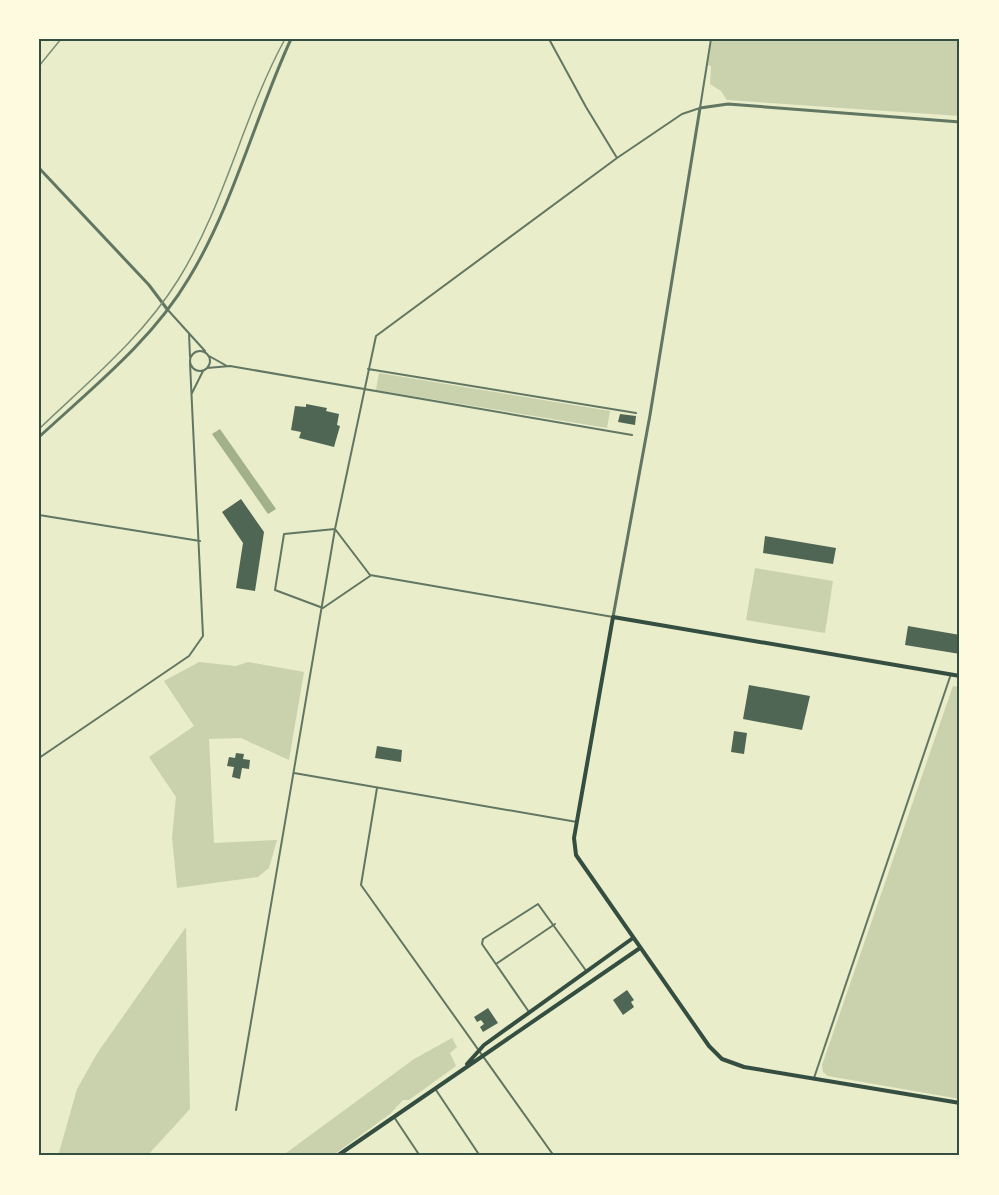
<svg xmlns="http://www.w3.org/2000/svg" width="999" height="1195" font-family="Roboto,sans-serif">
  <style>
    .green { fill: #cad2ad }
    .water { fill: #a3b18a }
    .building { fill: #4f6655 }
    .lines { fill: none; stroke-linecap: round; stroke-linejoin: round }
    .minor { stroke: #617663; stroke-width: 2 }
    .tertiary { stroke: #617663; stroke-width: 3 }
    .secondary { stroke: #344e41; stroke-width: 4 }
    .rail { stroke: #7c8e77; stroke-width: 1.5 }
    .neatline { fill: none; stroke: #344e41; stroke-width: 2 }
  </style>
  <rect width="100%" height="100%" fill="#e9edc9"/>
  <path class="green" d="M 712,39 L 960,39 L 960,116 L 727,100 L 721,91 L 710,84 L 711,66 L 708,65 Z
    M 379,373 L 610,411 L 607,428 L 376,390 Z
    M 755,568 L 833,581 L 825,633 L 746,620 Z
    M 199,662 L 236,666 L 248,662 L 304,672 L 289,760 L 241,738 L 209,739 L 214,843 L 277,840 L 269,868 L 258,877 L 177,888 L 172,837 L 176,797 L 149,757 L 194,726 L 164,681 Z
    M 953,686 L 960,687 L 960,1099 L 828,1076 L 823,1072 L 822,1065 Z
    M 186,927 L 190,1109 L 147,1156 L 58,1156 L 77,1089 L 98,1052 Z
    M 452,1038 L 457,1047 L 450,1053 L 456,1066 L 409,1100 L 403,1100 L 390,1114 L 332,1156 L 282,1156 L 414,1059 Z"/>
  <path class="water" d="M 220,429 L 276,509 L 268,514 L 212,434 Z"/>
  <path class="building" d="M 306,404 L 327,408 L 326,411 L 339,414 L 337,425 L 340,426 L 334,447 L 299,438 L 301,432 L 291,430 L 295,406 L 306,407 Z
    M 620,414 L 636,416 L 635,425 L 618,422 Z
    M 241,499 L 264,532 L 255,591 L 236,588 L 243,543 L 222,512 Z
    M 765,536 L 836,548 L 833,564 L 763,553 Z
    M 908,626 L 960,635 L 960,654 L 905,645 Z
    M 749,685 L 810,696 L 802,730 L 743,719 Z
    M 734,731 L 747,733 L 744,754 L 731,752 Z
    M 377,746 L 402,750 L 401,762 L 375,758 Z
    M 236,753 L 244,754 L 243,759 L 250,760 L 249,769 L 242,768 L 240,779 L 232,777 L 234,767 L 227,766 L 229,757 L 235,758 Z
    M 627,990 L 634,1000 L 631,1002 L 634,1007 L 623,1015 L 613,1000 Z
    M 488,1008 L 498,1023 L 483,1032 L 480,1027 L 484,1024 L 481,1020 L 477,1022 L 474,1017 Z"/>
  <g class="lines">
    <path class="minor" d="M 549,39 L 586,107 L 617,158
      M 167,309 L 205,351
      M 189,333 L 190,357
      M190 361a10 10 0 1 1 20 0a10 10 0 1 1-20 0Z
      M 209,356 L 227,366
      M 207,368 L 230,366 L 632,435
      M 368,369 L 636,413
      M 192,393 L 203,371
      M 39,515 L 200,541
      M 335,529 L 370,575
      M 370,575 L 613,617
      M 323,608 L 275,590 L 284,534 L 335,529
      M 323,608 L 370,576
      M 39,758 L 189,656 L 203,636 L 190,363
      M 294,773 L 577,822
      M 377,788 L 361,885 L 554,1156
      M 496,964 L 555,924
      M 529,1012 L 482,944 L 483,939 L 538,904 L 587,972
      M 814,1078 L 951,674
      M 436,1090 L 480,1156
      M 236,1110 L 335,529 L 376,336 L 617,158 L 682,114 L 700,108 L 711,39
      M 394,1117 L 420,1156"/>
    <path class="tertiary" d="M 39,168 L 149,285 L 167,309
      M 39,437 C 92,388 152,341 189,278 C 232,208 256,115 291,39
      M 613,617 L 650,415 L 700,108 L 728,104 L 960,122"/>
    <path class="secondary" d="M 960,676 L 613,617 L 574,838 L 576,855 L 709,1046 L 722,1059 L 744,1067 L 960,1103
      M 467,1064 L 484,1045 L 633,938
      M 337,1156 L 640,948"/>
    <path class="rail" d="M 39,66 L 61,39
      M 39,429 C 88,382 142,338 178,280 C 225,205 243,116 285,39"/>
  </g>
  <rect width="999" height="1195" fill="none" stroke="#fefae0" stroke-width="81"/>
  <rect x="40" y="40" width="918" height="1114" class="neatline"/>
</svg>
